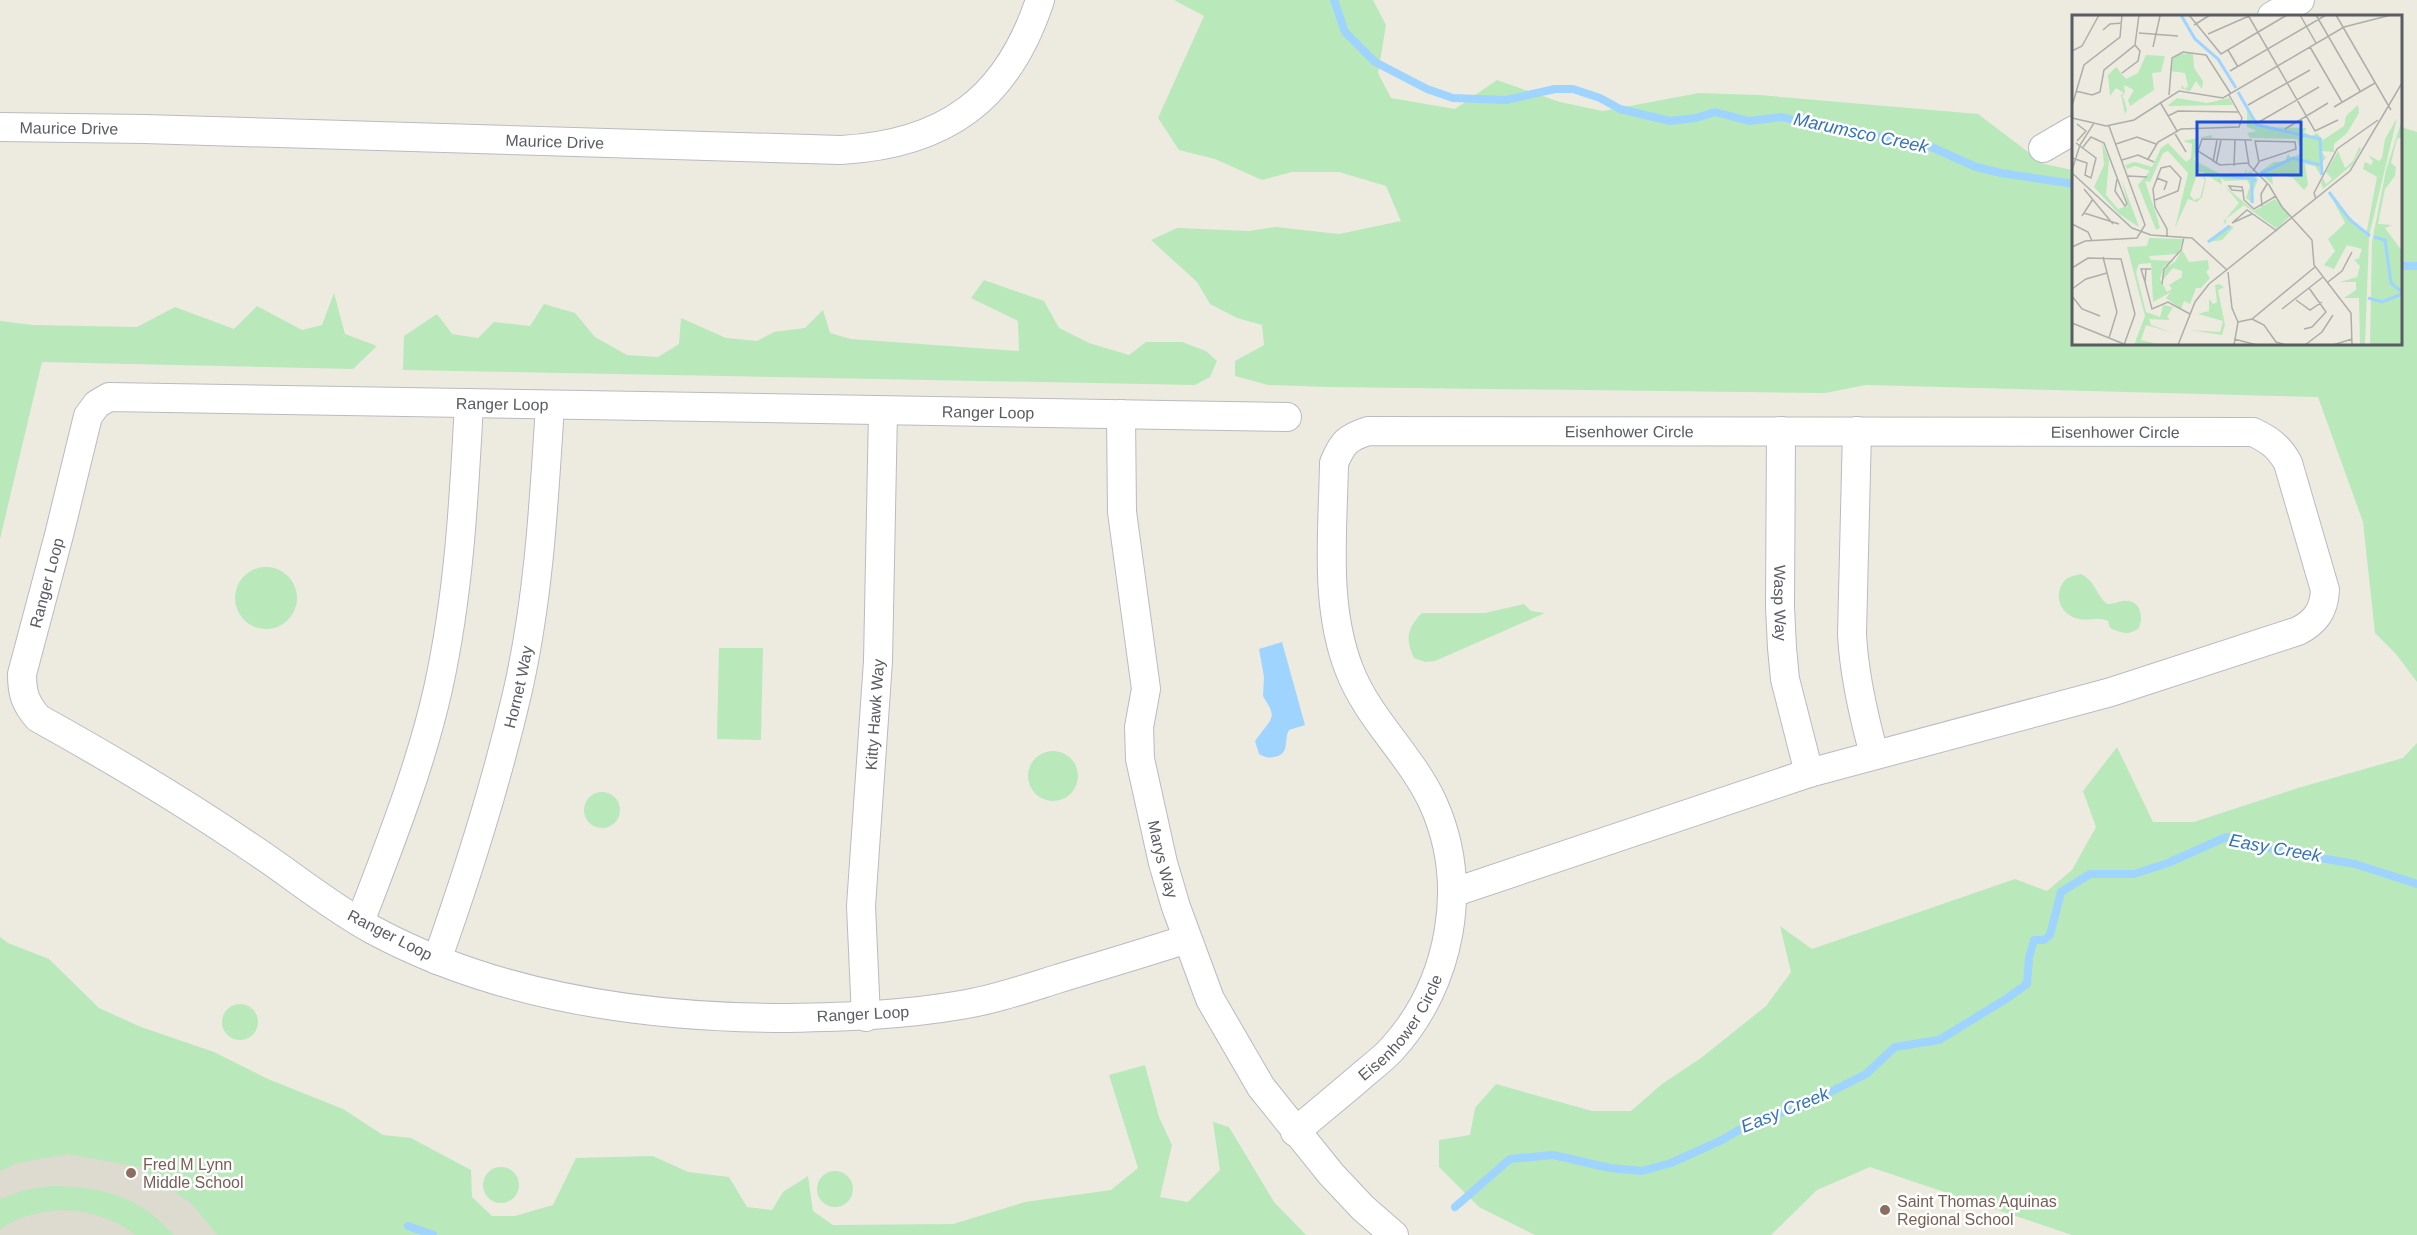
<svg xmlns="http://www.w3.org/2000/svg" width="2417" height="1235" font-family="Arial,sans-serif">
  <style>
    .education { fill: #dddacf }
    .green { fill: #b9e8ba }
    .water { fill: #9ed4ff }
    .lines { fill: none; stroke-linecap: round; stroke-linejoin: round }
    .stream { stroke: #9ed4ff; stroke-width: 8 }
    .street-casing { stroke: #b8bbc1; stroke-width: 30 }
    .street { stroke: #fff; stroke-width: 28 }
    .education-dot { fill: #8d6e63; stroke: #fff; stroke-width: 2 }
    .labels { text-anchor: middle; dominant-baseline: central; stroke-width: 5; stroke-linejoin: round; paint-order: stroke }
    .street-label { font-size: 16px; fill: #595d63; stroke: #fff }
    .education-label { font-size: 16px; fill: #785e54; stroke: #fff; text-anchor: start }
    .water-label { font-size: 18px; font-style: italic; fill: #3373b9; stroke: #fff }
    .inset-river { fill: none; stroke: #9ed4ff; stroke-width: 3 }
    .inset-road { fill: none; stroke: #aeaeaa; stroke-width: 1.5 }
    .view { fill: #1d4ed8; fill-opacity: 0.15; stroke: #1d4ed8; stroke-width: 3 }
    .inset-edge { fill: none; stroke: #595d63; stroke-width: 3 }
  </style>
  <rect width="100%" height="100%" fill="#edebe0"/>
  <path class="education" d="M 0,1111 L 331,1235 L 0,1235 Z"/>
  <path class="green" d="M 1174,0 L 1373,0 L 1386,25 L 1378,73 L 1391,98 L 1455,109 L 1497,80 L 1560,102 L 1603,111 L 1699,93 L 1759,95 L 1978,114 L 2044,164 L 2073,170 L 2074,344 L 2400,344 L 2401,127 L 2417,132 L 2417,682 L 2396,654 L 2375,633 L 2363,522 L 2318,397 L 1866,385 L 1825,393 L 1329,387 L 1268,385 L 1235,376 L 1235,361 L 1264,345 L 1262,325 L 1237,318 L 1210,304 L 1197,282 L 1151,240 L 1177,228 L 1249,231 L 1276,227 L 1339,234 L 1401,221 L 1386,186 L 1339,172 L 1292,172 L 1262,180 L 1215,159 L 1179,150 L 1158,118 L 1204,16 Z
    M 984,280 L 1044,301 L 1059,328 L 1089,343 L 1129,355 L 1146,342 L 1182,342 L 1206,351 L 1217,361 L 1210,377 L 1195,385 L 403,370 L 404,336 L 437,314 L 452,334 L 478,338 L 494,322 L 530,326 L 544,304 L 575,313 L 595,337 L 627,355 L 658,357 L 679,344 L 681,318 L 726,338 L 757,341 L 774,332 L 805,328 L 823,310 L 830,333 L 851,339 L 1019,351 L 1018,321 L 971,298 Z
    M 334,293 L 345,334 L 377,346 L 353,369 L 42,362 L 0,539 L 0,321 L 33,325 L 137,327 L 175,307 L 234,329 L 257,306 L 302,330 L 322,325 Z
    M235 598a31 31 0 1 1 62 0a31 31 0 1 1-62 0Z
    M 2081,574 C 2096,582 2095,593 2107,604 C 2113,604 2117,602 2122,601 C 2140,598 2144,615 2139,628 C 2128,636 2121,633 2110,628 L 2108,621 C 2098,616 2090,621 2079,619 C 2064,616 2054,601 2061,586 C 2065,577 2072,576 2081,574 Z
    M 1524,604 L 1531,611 L 1545,613 L 1435,661 L 1425,662 L 1414,658 C 1405,639 1407,628 1422,613 L 1485,613 Z
    M 719,648 L 763,648 L 761,740 L 717,739 Z
    M 2417,743 L 2417,1235 L 2072,1235 L 1870,1167 L 1817,1190 L 1771,1235 L 1535,1235 L 1479,1207 L 1439,1167 L 1439,1140 L 1470,1135 L 1475,1108 L 1496,1084 L 1592,1111 L 1631,1111 L 1662,1084 L 1701,1058 L 1766,1006 L 1791,972 L 1780,926 L 1812,949 L 2015,879 L 2047,891 L 2072,870 L 2096,827 L 2083,791 L 2117,747 L 2153,822 L 2194,822 L 2298,788 L 2403,758 Z
    M1028 776a25 25 0 1 1 50 0a25 25 0 1 1-50 0Z
    M584 810a18 18 0 1 1 36 0a18 18 0 1 1-36 0Z
    M 0,937 L 8,943 L 49,959 L 99,1008 L 141,1027 L 214,1052 L 268,1079 L 343,1109 L 383,1135 L 411,1138 L 471,1170 L 472,1197 L 492,1216 L 515,1216 L 553,1205 L 576,1158 L 653,1156 L 688,1172 L 729,1177 L 747,1207 L 772,1210 L 783,1192 L 808,1176 L 813,1211 L 833,1225 L 953,1224 L 1025,1202 L 1111,1190 L 1138,1168 L 1109,1075 L 1145,1065 L 1159,1117 L 1172,1145 L 1160,1197 L 1188,1202 L 1220,1170 L 1213,1122 L 1229,1127 L 1274,1202 L 1306,1235 L 217,1235 L 192,1204 L 139,1167 L 67,1154 L 17,1163 L 0,1171 Z
    M222 1022a18 18 0 1 1 36 0a18 18 0 1 1-36 0Z
    M483 1185a18 18 0 1 1 36 0a18 18 0 1 1-36 0Z
    M817 1189a18 18 0 1 1 36 0a18 18 0 1 1-36 0Z
    M 52,1186 C 104,1187 137,1195 174,1235 L 135,1235 C 98,1204 39,1202 0,1229 L 0,1199 L 25,1190 Z"/>
  <path class="water" d="M 1282,642 L 1305,725 L 1289,730 C 1283,741 1291,755 1273,757 C 1268,758 1264,757 1259,754 L 1255,741 L 1270,721 L 1272,715 L 1270,708 L 1263,696 L 1264,677 L 1259,649 Z"/>
  <g class="lines">
    <path class="stream" d="M 1334,0 L 1345,32 L 1375,62 L 1427,89 L 1453,98 L 1506,100 L 1555,89 L 1573,89 L 1600,98 L 1620,109 L 1670,121 L 1696,118 L 1715,112 L 1749,121 L 1782,117 L 1821,127 L 1846,130 L 1929,146 L 1976,167 L 2001,173 L 2074,184
      M 2400,266 L 2417,266
      M 1455,1207 L 1510,1159 L 1553,1155 L 1610,1168 L 1642,1171 L 1671,1163 L 1722,1140 L 1759,1118 L 1797,1109 L 1866,1074 L 1895,1047 L 1939,1040 L 2006,999 L 2027,984 L 2029,958 L 2034,940 L 2044,940 L 2050,935 L 2061,892 L 2090,874 L 2134,874 L 2168,863 L 2226,837 L 2291,853 L 2355,864 L 2417,884
      M 408,1226 L 433,1235"/>
    <g class="street-casing">
      <g id="street">
        <path d="M 2272,16 L 2300,0"/>
        <path id="s1" d="M 0,127 L 144,129 L 841,150 C 945,144 1007,100 1040,0"/>
        <path d="M 2043,148 L 2074,130"/>
        <path id="s2" d="M 1121,414 L 1122,512 L 1146,689 L 1139,727 L 1140,759 L 1163,863 L 1176,907 L 1210,999 L 1261,1087 L 1331,1174 L 1363,1208 L 1394,1235"/>
        <path id="s3" d="M 1781,431 L 1780,607 L 1782,648 L 1785,679 L 1809,773"/>
        <path d="M 1857,431 L 1852,634 C 1854,675 1863,714 1874,754"/>
        <path d="M 360,922 C 389,846 420,769 438,689 C 459,594 464,499 469,403"/>
        <path id="s4" d="M 1187,939 C 1144,953 1100,966 1057,979 C 1025,989 993,1000 961,1005 C 903,1015 846,1017 788,1018 C 647,1018 499,998 373,930 C 329,906 291,874 250,847 C 181,800 110,758 38,718 C 25,703 22,693 22,674 L 59,535 L 88,416 L 97,404 L 109,397 L 1287,417"/>
        <path id="s5" d="M 437,960 C 468,873 496,784 517,694 C 539,599 544,501 550,405"/>
        <path id="s6" d="M 866,1017 L 861,906 L 878,661 L 883,411"/>
        <path id="s7" d="M 1295,1132 C 1316,1114 1337,1097 1358,1079 C 1369,1069 1382,1060 1392,1049 C 1451,984 1470,885 1433,803 C 1411,755 1368,719 1349,669 C 1324,604 1333,531 1334,463 C 1343,442 1347,438 1368,431 L 2253,432 C 2270,440 2279,447 2288,463 L 2325,590 C 2324,610 2316,622 2298,631 L 2111,692 L 1809,773 L 1452,893"/>
      </g>
    </g>
    <use href="#street" class="street"/>
  </g>
  <g class="education-dot">
    <circle cx="131" cy="1173" r="6"/>
    <circle cx="1885" cy="1210" r="6"/>
  </g>
  <g class="labels">
    <g class="street-label">
      <text stroke="none"><textPath href="#s1" startOffset="69">Maurice Drive</textPath></text>
      <text stroke="none"><textPath href="#s1" startOffset="555">Maurice Drive</textPath></text>
      <text stroke="none"><textPath href="#s4" startOffset="1971">Ranger Loop</textPath></text>
      <text stroke="none"><textPath href="#s4" startOffset="2457">Ranger Loop</textPath></text>
      <text stroke="none"><textPath href="#s7" startOffset="1068">Eisenhower Circle</textPath></text>
      <text stroke="none"><textPath href="#s7" startOffset="1554">Eisenhower Circle</textPath></text>
      <text stroke="none"><textPath href="#s4" startOffset="1377">Ranger Loop</textPath></text>
      <text stroke="none"><textPath href="#s3" startOffset="172">Wasp Way</textPath></text>
      <text stroke="none"><textPath href="#s5" startOffset="285">Hornet Way</textPath></text>
      <text stroke="none"><textPath href="#s6" startOffset="303">Kitty Hawk Way</textPath></text>
      <text stroke="none"><textPath href="#s2" startOffset="450">Marys Way</textPath></text>
      <text transform="translate(390 935) rotate(27)">Ranger Loop</text>
      <text transform="translate(863 1014) rotate(-3)">Ranger Loop</text>
      <text stroke="none"><textPath href="#s7" startOffset="150">Eisenhower Circle</textPath></text>
    </g>
    <g class="education-label">
      <text x="143" y="1164">Fred M Lynn<tspan x="143" dy="18">Middle School</tspan></text>
      <text x="1897" y="1201">Saint Thomas Aquinas<tspan x="1897" dy="18">Regional School</tspan></text>
    </g>
    <g class="water-label">
      <text transform="translate(1861 133) rotate(12)">Marumsco Creek</text>
      <text transform="translate(2275 848) rotate(10)">Easy Creek</text>
      <text transform="translate(1785 1110) rotate(-22)">Easy Creek</text>
    </g>
  </g>
  <g transform="translate(2072 15)">
    <rect width="330" height="330" fill="#edebe0"/>
    <path d="M 121,38 L 122,53 L 131,66 L 130,74 L 124,66 L 118,76 L 110,74 L 109,69 L 113,74 L 116,71 L 113,58 L 98,56 L 101,44 L 106,39 ZM 74,40 L 93,41 L 89,57 L 80,58 L 82,75 L 58,91 L 56,85 L 62,75 L 52,70 L 53,78 L 50,81 L 52,84 L 55,95 L 53,99 L 49,80 L 52,78 L 44,73 L 38,81 L 36,60 L 44,52 L 54,64 L 66,58 ZM 105,83 L 135,88 L 157,83 L 161,90 L 95,91 ZM 286,90 L 287,98 L 275,118 L 262,129 L 262,137 L 249,136 L 254,143 L 248,150 L 249,161 L 243,151 L 233,149 L 236,170 L 232,175 L 221,163 L 205,158 L 200,162 L 201,170 L 187,157 L 202,147 L 213,146 L 216,139 L 219,143 L 230,138 L 225,124 L 178,123 L 175,118 L 185,116 L 175,112 L 175,95 L 185,112 L 235,113 L 232,117 L 239,121 L 245,118 L 251,125 L 272,111 L 274,101 ZM 325,103 L 297,221 L 293,330 L 288,330 L 287,283 L 272,283 L 284,275 L 284,267 L 268,267 L 285,262 L 288,251 L 282,245 L 287,243 L 290,234 L 275,230 L 262,254 L 252,250 L 263,236 L 256,224 L 273,208 L 258,179 L 294,220 L 305,162 L 291,154 L 293,147 L 299,150 L 301,146 L 296,140 L 307,146 L 310,143 L 313,124 ZM 329,108 L 330,122 L 325,124 L 319,148 L 324,152 L 323,161 L 313,174 L 306,209 L 320,210 L 313,213 L 330,236 L 330,330 L 298,330 L 300,227 L 314,155 ZM 140,120 L 140,123 L 127,123 L 122,145 L 148,159 L 173,158 L 174,153 L 175,159 L 178,156 L 186,164 L 181,177 L 182,189 L 174,183 L 178,171 L 175,165 L 152,166 L 149,162 L 150,170 L 131,157 L 126,157 L 123,160 L 130,159 L 134,164 L 130,182 L 125,187 L 116,184 L 103,213 L 116,158 L 96,136 L 91,138 L 78,167 L 73,166 L 85,202 L 88,213 L 84,215 L 66,170 L 78,156 L 63,151 L 55,154 L 53,150 L 63,147 L 80,152 L 89,133 L 96,128 L 114,147 L 119,143 L 120,129 L 111,126 ZM 129,159 L 133,165 L 128,183 L 122,185 L 118,180 L 124,162 ZM 30,127 L 37,145 L 34,180 L 46,194 L 56,191 L 50,166 L 67,212 L 47,199 L 22,172 L 32,150 ZM 287,132 L 289,134 L 280,150 L 251,174 L 249,167 L 251,163 L 254,169 L 260,164 L 254,157 L 266,136 L 273,153 L 281,146 ZM 152,170 L 182,196 L 203,184 L 219,200 L 205,214 L 172,190 L 154,204 L 154,209 L 151,207 L 167,188 ZM 156,210 L 162,212 L 150,225 L 136,227 ZM 77,223 L 111,224 L 106,239 L 77,241 L 79,245 L 102,246 L 92,251 L 88,264 L 95,277 L 100,274 L 97,270 L 110,262 L 110,256 L 101,253 L 90,266 L 91,260 L 94,252 L 103,247 L 110,235 L 117,247 L 136,245 L 137,254 L 134,257 L 138,263 L 129,273 L 124,273 L 118,289 L 112,286 L 109,294 L 94,283 L 99,277 L 81,287 L 79,248 L 67,249 L 64,257 L 74,297 L 88,302 L 91,290 L 101,292 L 95,302 L 98,305 L 77,304 L 79,310 L 102,318 L 74,310 L 69,325 L 90,330 L 62,330 L 73,301 L 55,232 L 75,231 ZM 147,269 L 152,272 L 146,275 L 153,310 L 150,320 L 118,315 L 148,317 L 151,306 L 126,299 L 137,296 L 137,284 L 141,289 L 145,287 L 143,270 Z" fill="#b9e8ba" fill-rule="evenodd"/>
    <path class="inset-river" d="M 109,0 L 123,24 L 146,44 L 164,73M 166,77 L 185,110 L 248,124 L 250,160M 188,159 L 221,143 L 248,150M 149,161 L 183,164M 257,177 L 277,204 L 298,221M 180,188 L 180,167 L 184,164M 302,222 L 313,225 L 319,268 L 330,277M 136,227 L 158,211M 296,283 L 310,287 L 330,279"/>
    <path class="inset-road" d="M 117,0 L 149,39 L 215,0M 176,0 L 243,116 L 266,105M 228,0 L 244,28M 244,0 L 288,76M 264,0 L 319,95M 122,10 L 138,0M 31,15 L 38,9 L 50,8M 67,18 L 106,21M 136,19 L 177,1M 81,32 L 88,1M 238,32 L 270,87M 156,35 L 166,52M 0,36 L 10,31 L 27,0M 158,56 L 254,0M 50,58 L 66,46 L 68,36 L 63,30M 4,76 L 20,80 L 28,77 L 32,55 L 63,30 L 67,0M 97,80 L 100,43 L 111,37 L 134,40 L 159,79M 88,87 L 105,116M 176,90 L 238,55M 0,91 L 12,50 L 48,22 L 50,0M 262,92 L 303,68M 96,101 L 106,96 L 166,97M 0,103 L 22,108M 187,107 L 247,72M 213,114 L 256,88M 102,117 L 114,137M 173,125 L 177,150 L 198,171M 5,126 L 14,116 L 5,109M 44,129 L 65,122 L 84,129M 11,132 L 19,122 L 32,128 L 55,189 L 53,191 L 43,176 L 45,164M 0,143 L 15,148 L 13,160 L 19,163 L 24,143 L 4,128M 76,144 L 86,127 L 109,114 L 167,112 L 170,103 L 157,80M 50,145 L 66,140 L 82,147M 141,147 L 145,125M 176,148 L 148,150 L 126,136 L 130,124 L 180,125M 144,149 L 149,125M 162,151 L 163,125M 0,155 L 8,130 L 22,108 L 34,111 L 62,105 L 107,76 L 151,83 L 272,12 L 319,0M 181,156 L 187,147 L 183,126 L 223,127 L 224,134 L 188,146M 0,158 L 60,213 L 79,220 L 120,223 L 155,255M 56,161 L 75,162M 85,163 L 95,167 L 92,175M 197,170 L 210,192 L 240,225 L 242,250 L 279,298 L 280,330M 157,171 L 170,172 L 171,176 L 160,175 ZM 12,174 L 41,209M 171,176 L 172,185 L 182,194 L 204,181M 244,184 L 242,178 L 265,134 L 306,105M 83,185 L 106,176 L 109,163 L 98,151 L 89,153 L 81,174 L 83,192 L 95,214 L 95,221M 190,191 L 189,179 L 195,169M 12,198 L 47,209M 180,199 L 160,208 L 175,195 L 205,216M 10,201 L 21,184M 0,209 L 16,217 L 20,226M 0,232 L 13,226 L 65,223 L 73,210 L 37,111M 31,242 L 45,297 L 37,323M 0,253 L 16,243 L 49,244 L 63,299 L 52,330M 74,254 L 73,267 L 69,254 L 79,254M 156,257 L 160,293 L 166,307 L 162,330M 73,267 L 80,294 L 96,287 L 118,299M 256,267 L 270,256 L 280,237M 90,269 L 92,254 L 109,235 L 112,222M 0,274 L 14,264 L 35,258M 0,281 L 10,294 L 28,301M 224,285 L 238,295 L 250,287M 210,294 L 251,262M 180,304 L 192,310 L 204,327 L 214,330M 166,307 L 180,304 L 243,252M 0,308 L 52,329M 232,314 L 240,312 L 254,297 L 237,273M 162,324 L 185,330M 106,330 L 123,287 L 137,269 L 278,156 L 330,68M 233,330 L 250,317 L 261,300M 261,330 L 280,324"/>
    <path class="view" d="M 125,107 L 229,107 L 229,160 L 125,160 Z"/>
    <rect width="330" height="330" class="inset-edge"/>
  </g>
</svg>
